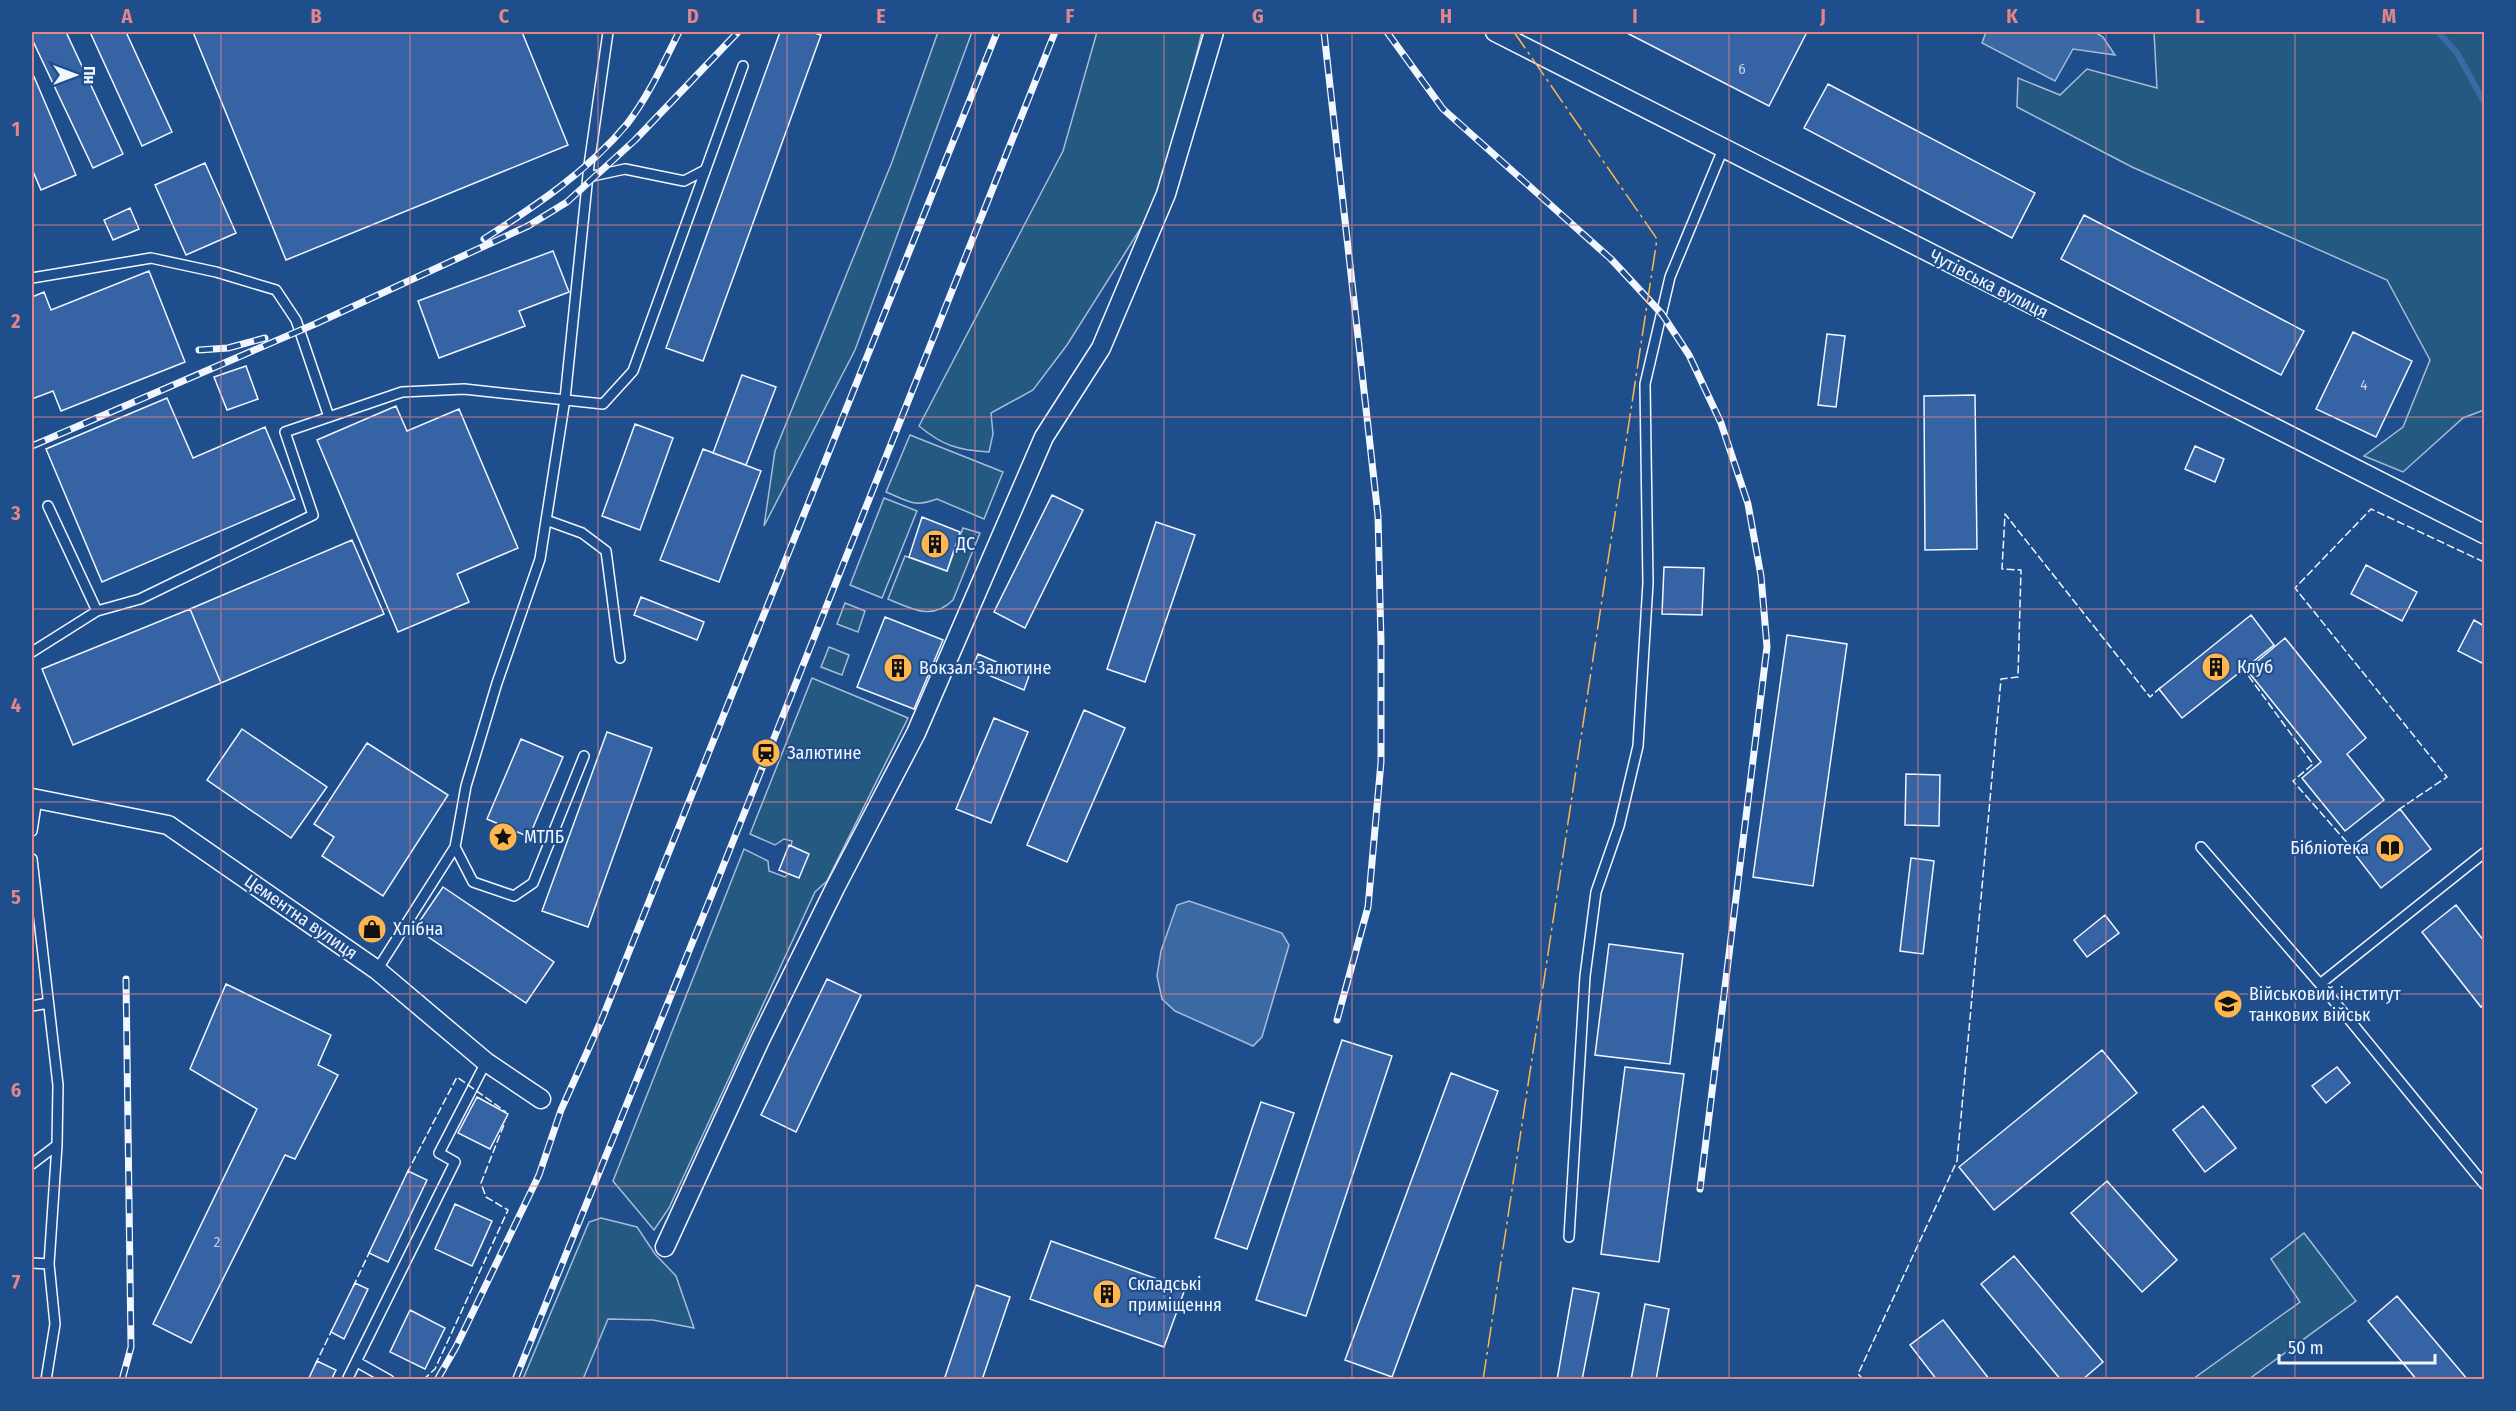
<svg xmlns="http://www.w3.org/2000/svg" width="2516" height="1411" font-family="'Fira Sans Condensed',sans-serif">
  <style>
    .green { fill: #245a82; stroke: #a8bbd7; stroke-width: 1.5 }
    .water { fill: #3b69a3; stroke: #a8bbd7; stroke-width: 1.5 }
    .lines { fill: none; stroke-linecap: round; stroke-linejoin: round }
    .stream { stroke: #3b69a3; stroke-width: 6 }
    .building { fill: #3563a3; stroke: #f2f6ff; stroke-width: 1.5 }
    .service-casing { stroke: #f2f6ff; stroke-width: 12 }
    .minor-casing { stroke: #f2f6ff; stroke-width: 21 }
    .service { stroke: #1f4e8c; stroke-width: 9 }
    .minor { stroke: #1f4e8c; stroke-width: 18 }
    .rail-casing { stroke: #f2f6ff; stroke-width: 7 }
    .rail { stroke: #1f4e8c; stroke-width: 4.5; stroke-dasharray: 14; stroke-linecap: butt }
    .fence { stroke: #f2f6ff; stroke-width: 1.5; stroke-dasharray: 8 3; stroke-linecap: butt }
    .power { stroke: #ffb74d; stroke-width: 1.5; stroke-dasharray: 21 4.5 3 4.5; stroke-linecap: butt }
    .grid { fill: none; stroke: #e38589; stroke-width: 1.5; stroke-opacity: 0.55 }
    .labels { text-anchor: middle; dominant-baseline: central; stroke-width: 4.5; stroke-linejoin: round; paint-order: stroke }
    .number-label { font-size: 15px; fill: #c3d1e8 }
    .street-label { font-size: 18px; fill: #f2f6ff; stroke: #1f4e8c }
    .poi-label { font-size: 18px; fill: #f2f6ff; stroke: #1f4e8c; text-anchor: start }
    .neatline { fill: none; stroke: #e38589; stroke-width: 2 }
    .grid-label { font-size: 20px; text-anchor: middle; font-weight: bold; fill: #e38589 }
  </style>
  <rect width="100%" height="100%" fill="#1f4e8c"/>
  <path class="green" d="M 938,32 L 972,32 L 855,350 L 764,526 L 775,451 L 892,162 Z
    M 1097,32 L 1202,32 L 1166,178 L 1149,215 L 1067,345 L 1033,390 L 991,413 L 993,434 L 989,452 C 958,450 943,446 919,426 L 1063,151 Z
    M 2154,32 L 2484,32 L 2484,410 L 2463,418 L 2403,472 L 2364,456 L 2403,427 L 2430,360 L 2387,280 L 2132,167 L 2017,107 L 2018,78 L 2060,95 L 2087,69 L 2157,88 Z
    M 910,435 L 1003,472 L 984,519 L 937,499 C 913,508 909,501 886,492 Z
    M 884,498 L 917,511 L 882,598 L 850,585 Z
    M 963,528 L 980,533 L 953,600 C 932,621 912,609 888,599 L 905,556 L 947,571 Z
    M 845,603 L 865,611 L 858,632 L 837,624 Z
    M 829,647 L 849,655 L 842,675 L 821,667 Z
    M 812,678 L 908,718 L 827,881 L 815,892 L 669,1208 L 654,1230 L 613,1181 L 744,849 L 768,861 L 769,871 L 785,877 L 808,854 L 791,846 L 792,841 L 784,839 L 775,845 L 750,834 Z
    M 601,1218 L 637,1227 L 655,1254 L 676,1276 L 694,1328 L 653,1320 L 608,1319 L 583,1379 L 523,1379 L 589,1222 Z
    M 2304,1233 L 2356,1301 L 2249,1379 L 2193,1379 L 2300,1302 L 2271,1259 Z"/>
  <path class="water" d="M 1986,32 L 2095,32 L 2103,37 L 2115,55 L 2073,49 L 2055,81 L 1982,43 Z
    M 1189,901 L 1282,933 L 1289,945 L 1262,1037 L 1253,1046 L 1175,1011 L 1162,999 L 1157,976 L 1161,951 L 1177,905 Z"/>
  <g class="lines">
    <path class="stream" d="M 2438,32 L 2457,53 L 2484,102"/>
  </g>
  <path class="building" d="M 32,32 L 66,32 L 123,154 L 93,168 L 32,39 Z
    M 90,32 L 126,32 L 172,132 L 142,146 Z
    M 193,32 L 522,32 L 568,145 L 286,260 Z
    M 780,32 L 811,32 L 821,35 L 703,361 L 666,348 Z
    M 1625,32 L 1807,32 L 1769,106 Z
    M 32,72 L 76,175 L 41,190 L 32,169 Z
    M 1828,84 L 2035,193 L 2012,238 L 1804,128 Z
    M 205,163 L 236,233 L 186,255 L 155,185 Z
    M 130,208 L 139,229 L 113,240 L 104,220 Z
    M 2084,215 L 2304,331 L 2281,375 L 2061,259 Z
    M 553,251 L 569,292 L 519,311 L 525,326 L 439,358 L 418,301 Z
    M 149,271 L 185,362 L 61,411 L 53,391 L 32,399 L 32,297 L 44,292 L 51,310 Z
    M 2353,332 L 2412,361 L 2376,437 L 2316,409 Z
    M 1827,334 L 1845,336 L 1836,407 L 1818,405 Z
    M 246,366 L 258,399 L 227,410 L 214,377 Z
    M 742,375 L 776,387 L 746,465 L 713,453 Z
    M 1975,395 L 1977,549 L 1925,550 L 1924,396 Z
    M 167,398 L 193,458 L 265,427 L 295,499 L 102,582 L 46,449 Z
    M 396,406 L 407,431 L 459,409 L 518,548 L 457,574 L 469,602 L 398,632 L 317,440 Z
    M 635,424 L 673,438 L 640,530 L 602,516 Z
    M 2195,446 L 2224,459 L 2215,482 L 2185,469 Z
    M 703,449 L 761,471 L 719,582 L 660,560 Z
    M 1052,495 L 1083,510 L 1025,628 L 994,612 Z
    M 922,517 L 960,532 L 947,571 L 909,557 Z
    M 1156,522 L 1195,535 L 1145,682 L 1107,669 Z
    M 352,540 L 384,614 L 221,683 L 190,609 Z
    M 2366,565 L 2417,592 L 2402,621 L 2351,594 Z
    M 1664,567 L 1704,568 L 1702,615 L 1662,614 Z
    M 641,597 L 704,622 L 697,640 L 634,615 Z
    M 190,609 L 221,683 L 73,745 L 42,669 Z
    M 2251,615 L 2274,645 L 2182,718 L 2159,689 Z
    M 885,617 L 943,640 L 914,709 L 857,687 Z
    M 2474,620 L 2484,626 L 2484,664 L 2458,651 Z
    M 1787,635 L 1847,644 L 1813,886 L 1753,877 Z
    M 2285,638 L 2366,738 L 2347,754 L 2384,800 L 2345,831 L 2302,778 L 2321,762 L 2247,670 Z
    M 978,654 L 1029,676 L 1024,690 L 972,668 Z
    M 1084,710 L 1125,728 L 1067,862 L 1027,845 Z
    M 994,718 L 1028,732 L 991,823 L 956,809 Z
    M 242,729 L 327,787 L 291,838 L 207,780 Z
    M 607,732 L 652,748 L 588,927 L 542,911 Z
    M 521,739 L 563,757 L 529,837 L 487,819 Z
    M 367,743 L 448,795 L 383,896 L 322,856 L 334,837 L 314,824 Z
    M 1906,774 L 1940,775 L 1939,826 L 1905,825 Z
    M 2400,809 L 2431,849 L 2381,888 L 2350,848 Z
    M 789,845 L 809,854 L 799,878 L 779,870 Z
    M 1911,858 L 1934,861 L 1923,954 L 1900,951 Z
    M 443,887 L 554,962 L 526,1003 L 415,928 Z
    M 2456,905 L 2484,941 L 2484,1004 L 2481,1007 L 2422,932 Z
    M 2105,915 L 2119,933 L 2087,957 L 2074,940 Z
    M 1609,944 L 1683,954 L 1670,1064 L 1595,1055 Z
    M 827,979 L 861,995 L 796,1132 L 761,1115 Z
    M 226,984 L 331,1035 L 318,1065 L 338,1075 L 295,1159 L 285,1155 L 191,1343 L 153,1324 L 257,1109 L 190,1069 Z
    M 1342,1040 L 1392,1056 L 1306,1316 L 1256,1300 Z
    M 2102,1050 L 2137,1093 L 1994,1210 L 1959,1167 Z
    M 1625,1067 L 1684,1074 L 1659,1262 L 1601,1254 Z
    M 2337,1067 L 2350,1083 L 2326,1103 L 2312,1086 Z
    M 1451,1073 L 1498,1091 L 1392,1377 L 1345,1360 Z
    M 477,1097 L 508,1114 L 490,1149 L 458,1133 Z
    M 1261,1102 L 1294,1113 L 1247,1249 L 1215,1238 Z
    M 2203,1106 L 2236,1148 L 2205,1172 L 2173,1130 Z
    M 408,1171 L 427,1180 L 388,1262 L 369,1253 Z
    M 2107,1181 L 2177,1260 L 2142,1292 L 2071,1213 Z
    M 455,1204 L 492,1221 L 472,1266 L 435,1249 Z
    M 1051,1241 L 1185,1289 L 1164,1347 L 1030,1299 Z
    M 2014,1256 L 2103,1362 L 2082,1380 L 2061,1380 L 1981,1284 Z
    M 355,1283 L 368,1289 L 344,1339 L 331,1332 Z
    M 976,1285 L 1010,1297 L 982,1380 L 944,1380 Z
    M 1573,1288 L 1599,1293 L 1582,1380 L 1557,1380 Z
    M 2397,1296 L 2468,1380 L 2417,1380 L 2368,1321 Z
    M 1645,1304 L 1669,1309 L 1656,1380 L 1631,1380 Z
    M 410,1310 L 445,1328 L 425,1369 L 390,1352 Z
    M 1943,1320 L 1990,1380 L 1937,1380 L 1910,1345 Z
    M 317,1361 L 336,1370 L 331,1380 L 308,1380 Z"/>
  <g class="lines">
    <g class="service-casing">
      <path id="service" d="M 588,177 L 625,169 L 684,181 L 705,170
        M 32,278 L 151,258 L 216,272 L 276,290 L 296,320 L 329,417
        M 48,506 L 97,611 L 140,599 L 313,515 L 285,432 L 402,392 L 464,389 L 603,404 L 633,371 L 743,66
        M 546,520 L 582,533 L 606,551 L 620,658
        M 32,652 L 97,611
        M 584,756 L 533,883 L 514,896 L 473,882 L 455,847 L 466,786 L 497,683 L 540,559 L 565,399 L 589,165 L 608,32
        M 32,831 L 37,799
        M 2201,847 L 2320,984 L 2484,1184
        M 32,859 L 58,1085 L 57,1145
        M 377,970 L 455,847
        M 2320,984 L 2484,853
        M 32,1006 L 48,1003
        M 32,1164 L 57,1145 L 49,1264
        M 1569,1237 L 1585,976 L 1596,892 L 1619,826 L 1638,746 L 1648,583 L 1645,384 L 1670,277 L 1723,149
        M 32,1263 L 49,1264 L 55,1324 L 46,1380
        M 357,1362 L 389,1380
        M 347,1380 L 455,1162 L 439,1153 L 486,1062"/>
    </g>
    <g class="minor-casing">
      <path id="minor" d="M 1495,32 L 2484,534
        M 32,798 L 168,825 L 377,970 L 486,1062 L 541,1099
        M 665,1247 L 760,1040 L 835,888 L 916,733 L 1044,437 L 1101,348 L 1166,194 L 1214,32"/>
    </g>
    <use href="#service" class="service"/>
    <use href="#minor" class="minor"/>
    <g class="rail-casing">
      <path id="rail" d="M 1324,32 L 1378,516 L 1381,643 L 1381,762 L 1368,907 L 1337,1020
        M 1387,32 L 1443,109 L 1611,259 L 1662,314 L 1689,355 L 1721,423 L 1748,504 L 1761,576 L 1767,647 L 1700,1189
        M 484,239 C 535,206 587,172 627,124 C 648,97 664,62 679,32
        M 199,350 L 228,348 L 265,338
        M 32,446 L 315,324 L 528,226 L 567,202 L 635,140 L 738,32
        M 122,1380 L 131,1347 L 126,979
        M 437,1380 L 456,1347 L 539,1175 L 561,1110 L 602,1019 L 997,32
        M 515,1380 L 712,894 L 1055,32"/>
    </g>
    <use href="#rail" class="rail"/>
    <path class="fence" d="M 2242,667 L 2313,764 L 2293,781 L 2351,847
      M 2398,810 L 2447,777 L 2295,588 L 2371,509 L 2484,562
      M 407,1173 L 457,1077 L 506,1112
      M 353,1287 L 370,1251
      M 315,1365 L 332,1330
      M 423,1380 L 435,1369 L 508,1210 L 486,1197 L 481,1183 L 505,1122
      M 1864,1380 L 1858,1374 L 1957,1161 L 2001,679 L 2018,677 L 2021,570 L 2002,569 L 2005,514 L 2150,697 L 2161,687"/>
    <path class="power" d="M 1483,1380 L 1657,239 L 1514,32"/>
  </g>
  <path class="grid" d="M 221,32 L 221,1380M 410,32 L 410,1380M 598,32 L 598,1380M 787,32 L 787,1380M 975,32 L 975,1380M 1164,32 L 1164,1380M 1352,32 L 1352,1380M 1541,32 L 1541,1380M 1729,32 L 1729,1380M 1918,32 L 1918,1380M 2106,32 L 2106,1380M 2295,32 L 2295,1380M 32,225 L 2484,225M 32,417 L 2484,417M 32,609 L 2484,609M 32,802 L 2484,802M 32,994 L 2484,994M 32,1186 L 2484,1186"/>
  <defs>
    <g id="building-disc" transform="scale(1.5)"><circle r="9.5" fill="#ffb74d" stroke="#1f4e8c"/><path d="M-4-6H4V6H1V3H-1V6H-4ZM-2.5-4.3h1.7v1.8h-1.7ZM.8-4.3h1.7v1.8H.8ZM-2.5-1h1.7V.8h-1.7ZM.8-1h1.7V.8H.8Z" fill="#111"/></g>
    <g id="station-disc" transform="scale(1.5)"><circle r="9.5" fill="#ffb74d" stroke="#1f4e8c"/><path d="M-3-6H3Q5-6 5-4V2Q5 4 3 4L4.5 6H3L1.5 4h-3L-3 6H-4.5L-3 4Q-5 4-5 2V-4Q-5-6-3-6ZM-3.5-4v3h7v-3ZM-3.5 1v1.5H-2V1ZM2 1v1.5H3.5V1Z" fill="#111"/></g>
    <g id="sight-disc" transform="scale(1.5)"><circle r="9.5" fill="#ffb74d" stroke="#1f4e8c"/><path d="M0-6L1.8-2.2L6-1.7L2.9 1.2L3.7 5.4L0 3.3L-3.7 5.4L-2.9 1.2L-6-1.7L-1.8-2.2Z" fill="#111"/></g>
    <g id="library-disc" transform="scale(1.5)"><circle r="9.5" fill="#ffb74d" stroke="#1f4e8c"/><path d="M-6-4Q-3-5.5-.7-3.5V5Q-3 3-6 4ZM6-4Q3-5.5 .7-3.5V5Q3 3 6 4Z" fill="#111"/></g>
    <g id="shop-disc" transform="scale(1.5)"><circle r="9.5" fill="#ffb74d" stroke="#1f4e8c"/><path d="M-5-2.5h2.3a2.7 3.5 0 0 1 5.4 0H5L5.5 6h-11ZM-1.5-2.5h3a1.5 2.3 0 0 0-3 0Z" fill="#111"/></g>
    <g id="university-disc" transform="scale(1.5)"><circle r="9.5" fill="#ffb74d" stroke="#1f4e8c"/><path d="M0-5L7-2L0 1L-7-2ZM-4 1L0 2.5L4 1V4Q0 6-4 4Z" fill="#111"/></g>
  </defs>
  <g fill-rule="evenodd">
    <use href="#building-disc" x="935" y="544"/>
    <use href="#building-disc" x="2216" y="667"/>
    <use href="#building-disc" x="898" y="668"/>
    <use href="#station-disc" x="766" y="753"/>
    <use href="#sight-disc" x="503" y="837"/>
    <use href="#library-disc" x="2390" y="848"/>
    <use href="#shop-disc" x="372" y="929"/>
    <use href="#university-disc" x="2228" y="1004"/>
    <use href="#building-disc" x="1107" y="1294"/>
  </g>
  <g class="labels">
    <g class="number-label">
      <text x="1742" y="69">6</text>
      <text x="2364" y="385">4</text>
      <text x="217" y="1242">2</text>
    </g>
    <g class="street-label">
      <text transform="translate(1989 284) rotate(27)">Чутівська вулиця</text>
      <text transform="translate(301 917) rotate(35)">Цементна вулиця</text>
    </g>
    <g class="poi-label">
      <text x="956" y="544">ДС</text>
      <text x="2237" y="667">Клуб</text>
      <text x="919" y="668">Вокзал Залютине</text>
      <text x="787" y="753">Залютине</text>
      <text x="524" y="837">МТЛБ</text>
      <text x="2369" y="848" text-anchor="end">Бібліотека</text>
      <text x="393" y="929">Хлібна</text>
      <text x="2249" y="994">Військовий інститут<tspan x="2249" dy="21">танкових військ</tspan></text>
      <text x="1128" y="1284">Складські<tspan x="1128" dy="21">приміщення</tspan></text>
    </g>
  </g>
  <rect width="2516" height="1411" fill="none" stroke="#1f4e8c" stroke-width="66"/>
  <g transform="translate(75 75) rotate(90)" stroke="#1f4e8c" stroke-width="4.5" paint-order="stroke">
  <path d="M0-4.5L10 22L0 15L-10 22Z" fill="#f2f6ff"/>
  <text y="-9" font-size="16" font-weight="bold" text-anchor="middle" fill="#f2f6ff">Пн</text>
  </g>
  <path d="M2279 1354v9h156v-9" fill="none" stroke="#f2f6ff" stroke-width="3"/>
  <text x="2288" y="1354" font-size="18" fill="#f2f6ff" stroke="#1f4e8c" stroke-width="4.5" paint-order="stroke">50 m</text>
  <rect x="33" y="33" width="2450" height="1345" class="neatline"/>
  <g class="grid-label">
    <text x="127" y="23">A</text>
    <text x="316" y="23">B</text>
    <text x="504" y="23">C</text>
    <text x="693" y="23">D</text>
    <text x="881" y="23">E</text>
    <text x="1070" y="23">F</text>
    <text x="1258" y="23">G</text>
    <text x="1446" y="23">H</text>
    <text x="1635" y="23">I</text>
    <text x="1823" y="23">J</text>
    <text x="2012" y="23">K</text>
    <text x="2200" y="23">L</text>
    <text x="2389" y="23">M</text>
    <text x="16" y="136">1</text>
    <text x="16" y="328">2</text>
    <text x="16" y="520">3</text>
    <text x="16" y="712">4</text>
    <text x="16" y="904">5</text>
    <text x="16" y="1097">6</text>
    <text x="16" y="1289">7</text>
  </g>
</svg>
